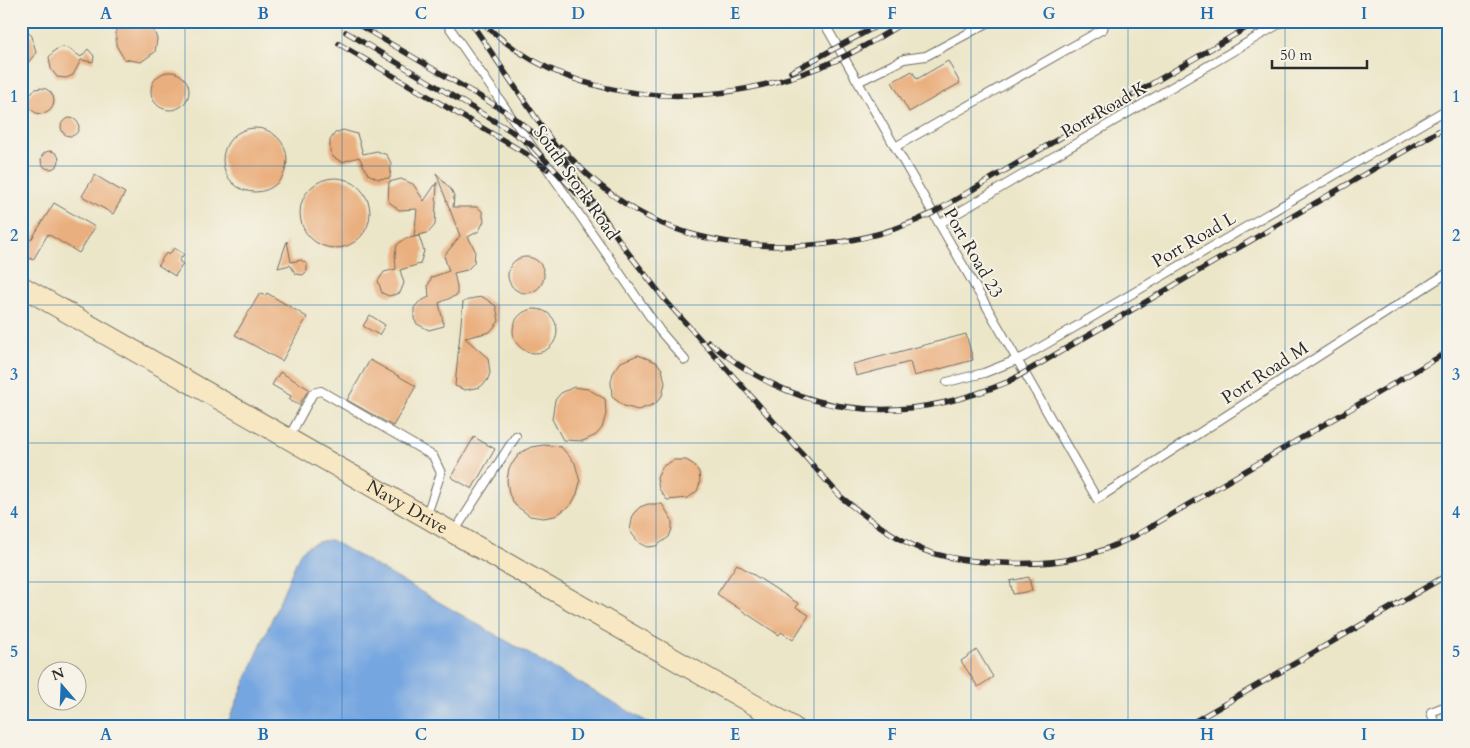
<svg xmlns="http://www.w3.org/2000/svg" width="1470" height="748" font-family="Cardo,serif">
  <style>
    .water { fill: #76a6e0; stroke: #506886 }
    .building { fill: #eaaf7e }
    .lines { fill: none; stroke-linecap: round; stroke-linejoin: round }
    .lane-casing { stroke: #6f6c62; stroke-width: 10 }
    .secondary-casing { stroke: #6f6c62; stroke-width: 22 }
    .lane { stroke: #fff; stroke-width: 8 }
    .secondary { stroke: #f7e8c3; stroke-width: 20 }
    .rail-casing { stroke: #2b2b2b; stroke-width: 5.5 }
    .rail { stroke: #f7f3e8; stroke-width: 4; stroke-dasharray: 11; stroke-linecap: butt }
    .grid { fill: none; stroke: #1f6fb2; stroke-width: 1; stroke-opacity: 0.55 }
    .labels { text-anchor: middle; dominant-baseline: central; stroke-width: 4; stroke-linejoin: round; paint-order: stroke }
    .street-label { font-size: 18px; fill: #2b2b2b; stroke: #f7f3e8 }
    .neatline { fill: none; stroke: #1f6fb2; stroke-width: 2 }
    .grid-label { font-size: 16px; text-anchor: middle; font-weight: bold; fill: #1f6fb2 }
  </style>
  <rect width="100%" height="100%" fill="#f7f3e8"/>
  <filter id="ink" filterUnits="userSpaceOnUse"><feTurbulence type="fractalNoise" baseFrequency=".02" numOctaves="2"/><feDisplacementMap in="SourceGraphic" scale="10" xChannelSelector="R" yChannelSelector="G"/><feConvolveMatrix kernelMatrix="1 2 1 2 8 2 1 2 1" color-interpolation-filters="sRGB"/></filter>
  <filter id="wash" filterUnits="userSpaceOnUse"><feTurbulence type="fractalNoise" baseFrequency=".0096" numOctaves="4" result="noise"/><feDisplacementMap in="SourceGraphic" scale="20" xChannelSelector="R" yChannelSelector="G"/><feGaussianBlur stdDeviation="1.12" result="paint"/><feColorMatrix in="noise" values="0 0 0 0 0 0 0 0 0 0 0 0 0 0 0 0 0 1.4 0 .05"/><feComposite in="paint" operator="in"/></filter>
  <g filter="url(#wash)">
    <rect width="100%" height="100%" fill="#ece6c9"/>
    <path class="water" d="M 331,540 L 656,727 L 226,727 L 300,553 C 310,543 318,541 331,540 Z"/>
    <g id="blocks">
      <path class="building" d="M 134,21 L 148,25 L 154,31 L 157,39 L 155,52 L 141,62 L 124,59 L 116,45 L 116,30 Z
        M 21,26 L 32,36 L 36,53 L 21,71 Z
        M 62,47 L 68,48 L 81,57 L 88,49 L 94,56 L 93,62 L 81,60 L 73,75 L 66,78 L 57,77 L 51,69 L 49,57 L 55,50 Z
        M 948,61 L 960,83 L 909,112 L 892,82 L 912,71 L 917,79 Z
        M151 91a19 19 0 1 1 38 0a19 19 0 1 1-38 0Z
        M28 101a13 13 0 1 1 26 0a13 13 0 1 1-26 0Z
        M61 127a9 9 0 1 1 18 0a9 9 0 1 1-18 0Z
        M223 160a32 32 0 1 1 64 0a32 32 0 1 1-64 0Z
        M 343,130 L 357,134 L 363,154 L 377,151 L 387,155 L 391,163 L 390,178 L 378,179 L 368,174 L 359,157 L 342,162 L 333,157 L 330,151 L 330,140 L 335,133 Z
        M41 160a9 9 0 1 1 18 0a9 9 0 1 1-18 0Z
        M 436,173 L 452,191 L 454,196 L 453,207 L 477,207 L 482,211 L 484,221 L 479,231 L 468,237 L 475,250 L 474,263 L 467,270 L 454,273 L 457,286 L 457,295 L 439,303 L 444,326 L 429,330 L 417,324 L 414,319 L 414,308 L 419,302 L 429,297 L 428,285 L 432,277 L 449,271 L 444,256 L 460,236 Z
        M 95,175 L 125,193 L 113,214 L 82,196 Z
        M300 213a35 35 0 1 1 70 0a35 35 0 1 1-70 0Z
        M 401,179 L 413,184 L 424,201 L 437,182 L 435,225 L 429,232 L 414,237 L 417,209 L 399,210 L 388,201 L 389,182 Z
        M 54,203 L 95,227 L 79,253 L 48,234 L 33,260 L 21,253 L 21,246 L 26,237 L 31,240 Z
        M 419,236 L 424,251 L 420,264 L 400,270 L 404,283 L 400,293 L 389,296 L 382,293 L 378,281 L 384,272 L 396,269 L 395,255 L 397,245 L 404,239 Z
        M 287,241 L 291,262 L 301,260 L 307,264 L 307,271 L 303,275 L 296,274 L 290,265 L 278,268 Z
        M 174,248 L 184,254 L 179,261 L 183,264 L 175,276 L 158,265 L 166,253 L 169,255 Z
        M508 275a18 18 0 1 1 36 0a18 18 0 1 1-36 0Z
        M 260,293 L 265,296 L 267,293 L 307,317 L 282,361 L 235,335 Z
        M 483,297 L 496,306 L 499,321 L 490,332 L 465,338 L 488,358 L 490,373 L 487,381 L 480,387 L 465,390 L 455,386 L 463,302 L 474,298 Z
        M513 331a22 22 0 1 1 44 0a22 22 0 1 1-44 0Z
        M 370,315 L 385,325 L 379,335 L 363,326 Z
        M 966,334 L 973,360 L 914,376 L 910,362 L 856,376 L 853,364 Z
        M 638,355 L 656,362 L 662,369 L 665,383 L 662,396 L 655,404 L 638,410 L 624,406 L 612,397 L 611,382 L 613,373 L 621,362 Z
        M 370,360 L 416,386 L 393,426 L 347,400 Z
        M 280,372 L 309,389 L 299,405 L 289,400 L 291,396 L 272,385 Z
        M 574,387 L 588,389 L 605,399 L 606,414 L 602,428 L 596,435 L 583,441 L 563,440 L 552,419 L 555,400 L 561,393 Z
        M 474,437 L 495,449 L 472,489 L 451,477 Z
        M 544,445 L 561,447 L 575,463 L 580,482 L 577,494 L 571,505 L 555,516 L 543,518 L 530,516 L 515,505 L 509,494 L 507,481 L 509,468 L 520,453 L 531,447 Z
        M 674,460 L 686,460 L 693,464 L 699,472 L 700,483 L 697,491 L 688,498 L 667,500 L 659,489 L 657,478 L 663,466 Z
        M 648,504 L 662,504 L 672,520 L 672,529 L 669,537 L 656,546 L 647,547 L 639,543 L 630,531 L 633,514 L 640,507 Z
        M 737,564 L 799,604 L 796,607 L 809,615 L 793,640 L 781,632 L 779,635 L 717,594 Z
        M 1029,577 L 1032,591 L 1013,594 L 1010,581 Z
        M 977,650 L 993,677 L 978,687 L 961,661 Z"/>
    </g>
  </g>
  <g filter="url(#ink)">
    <use href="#blocks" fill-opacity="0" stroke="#6f6c62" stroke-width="1"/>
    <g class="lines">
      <g class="lane-casing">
        <path id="lane" d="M 445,21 L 660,331 L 685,360
          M 823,21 L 1097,499 L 1449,272
          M 858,82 L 904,59 L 926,56 L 991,21
          M 895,147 L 1103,29 L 1105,21
          M 939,224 L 1284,21
          M 947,382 L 984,373 L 1024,357 L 1449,108
          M 289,437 L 313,393 L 321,391 L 433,456 L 441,473 L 426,517
          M 454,532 L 516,436
          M 1436,727 L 1431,712 L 1449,705"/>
      </g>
      <g class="secondary-casing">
        <g id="secondary">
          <path id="s1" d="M 21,286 L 793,727"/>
        </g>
      </g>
      <use href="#lane" class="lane"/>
      <use href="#secondary" class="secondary"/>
      <g class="rail-casing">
        <path id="rail" d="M 352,21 L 508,113 L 546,143
          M 470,21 L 626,250 L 666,301 L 841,497 C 863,515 887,533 914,546 C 952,565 1038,568 1080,557 C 1098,553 1116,545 1133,537 L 1449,351
          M 481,21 C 570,108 704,111 815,69 C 848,57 877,39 906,21
          M 346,32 L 511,131 L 531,145 L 588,205
          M 339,44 L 525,153 L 547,169
          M 791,72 L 886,21
          M 561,147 C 624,219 692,246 786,246 C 839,246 886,236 933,213 L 1258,21
          M 709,342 C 801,420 902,427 1010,381 L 1449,125
          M 1185,727 L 1449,574"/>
      </g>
      <use href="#rail" class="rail"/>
    </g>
  </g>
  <path class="grid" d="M 185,21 L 185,727M 342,21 L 342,727M 499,21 L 499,727M 656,21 L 656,727M 814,21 L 814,727M 971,21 L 971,727M 1128,21 L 1128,727M 1285,21 L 1285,727M 21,166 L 1449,166M 21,305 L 1449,305M 21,443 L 1449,443M 21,582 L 1449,582"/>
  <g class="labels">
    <g class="street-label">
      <text transform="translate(1104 110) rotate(-30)">Port Road K</text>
      <text transform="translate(576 183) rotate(55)">South Stork Road</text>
      <text transform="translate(1194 240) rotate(-30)">Port Road L</text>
      <text transform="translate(973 253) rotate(60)">Port Road 23</text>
      <text transform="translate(1265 373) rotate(-33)">Port Road M</text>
      <text stroke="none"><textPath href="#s1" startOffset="445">Navy Drive</textPath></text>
    </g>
  </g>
  <rect width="1470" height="748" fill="none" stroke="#f7f3e8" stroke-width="55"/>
  <g transform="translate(62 686) rotate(341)"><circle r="24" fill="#f7f3e8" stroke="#a5a39c"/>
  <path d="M0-4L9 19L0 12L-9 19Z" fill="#1f6fb2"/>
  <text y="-8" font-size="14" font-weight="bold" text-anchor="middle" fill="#2b2b2b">N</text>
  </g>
  <path d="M1272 60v8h95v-8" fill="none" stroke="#2b2b2b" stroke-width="2.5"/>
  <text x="1280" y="60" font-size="15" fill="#2b2b2b" stroke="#f7f3e8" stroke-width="4" paint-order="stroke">50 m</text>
  <rect x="28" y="28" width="1414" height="692" class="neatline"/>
  <g class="grid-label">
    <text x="106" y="19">A</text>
    <text x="263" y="19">B</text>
    <text x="421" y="19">C</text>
    <text x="578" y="19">D</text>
    <text x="735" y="19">E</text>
    <text x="892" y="19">F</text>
    <text x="1049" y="19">G</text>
    <text x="1207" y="19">H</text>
    <text x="1364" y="19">I</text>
    <text x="14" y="102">1</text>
    <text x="1456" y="102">1</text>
    <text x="14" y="241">2</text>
    <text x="1456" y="241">2</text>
    <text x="14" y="380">3</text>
    <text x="1456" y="380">3</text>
    <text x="14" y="518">4</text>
    <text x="1456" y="518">4</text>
    <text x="14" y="657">5</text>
    <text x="1456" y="657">5</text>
    <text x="106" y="740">A</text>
    <text x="263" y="740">B</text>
    <text x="421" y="740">C</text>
    <text x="578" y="740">D</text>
    <text x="735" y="740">E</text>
    <text x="892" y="740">F</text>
    <text x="1049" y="740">G</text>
    <text x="1207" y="740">H</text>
    <text x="1364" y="740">I</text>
  </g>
</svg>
